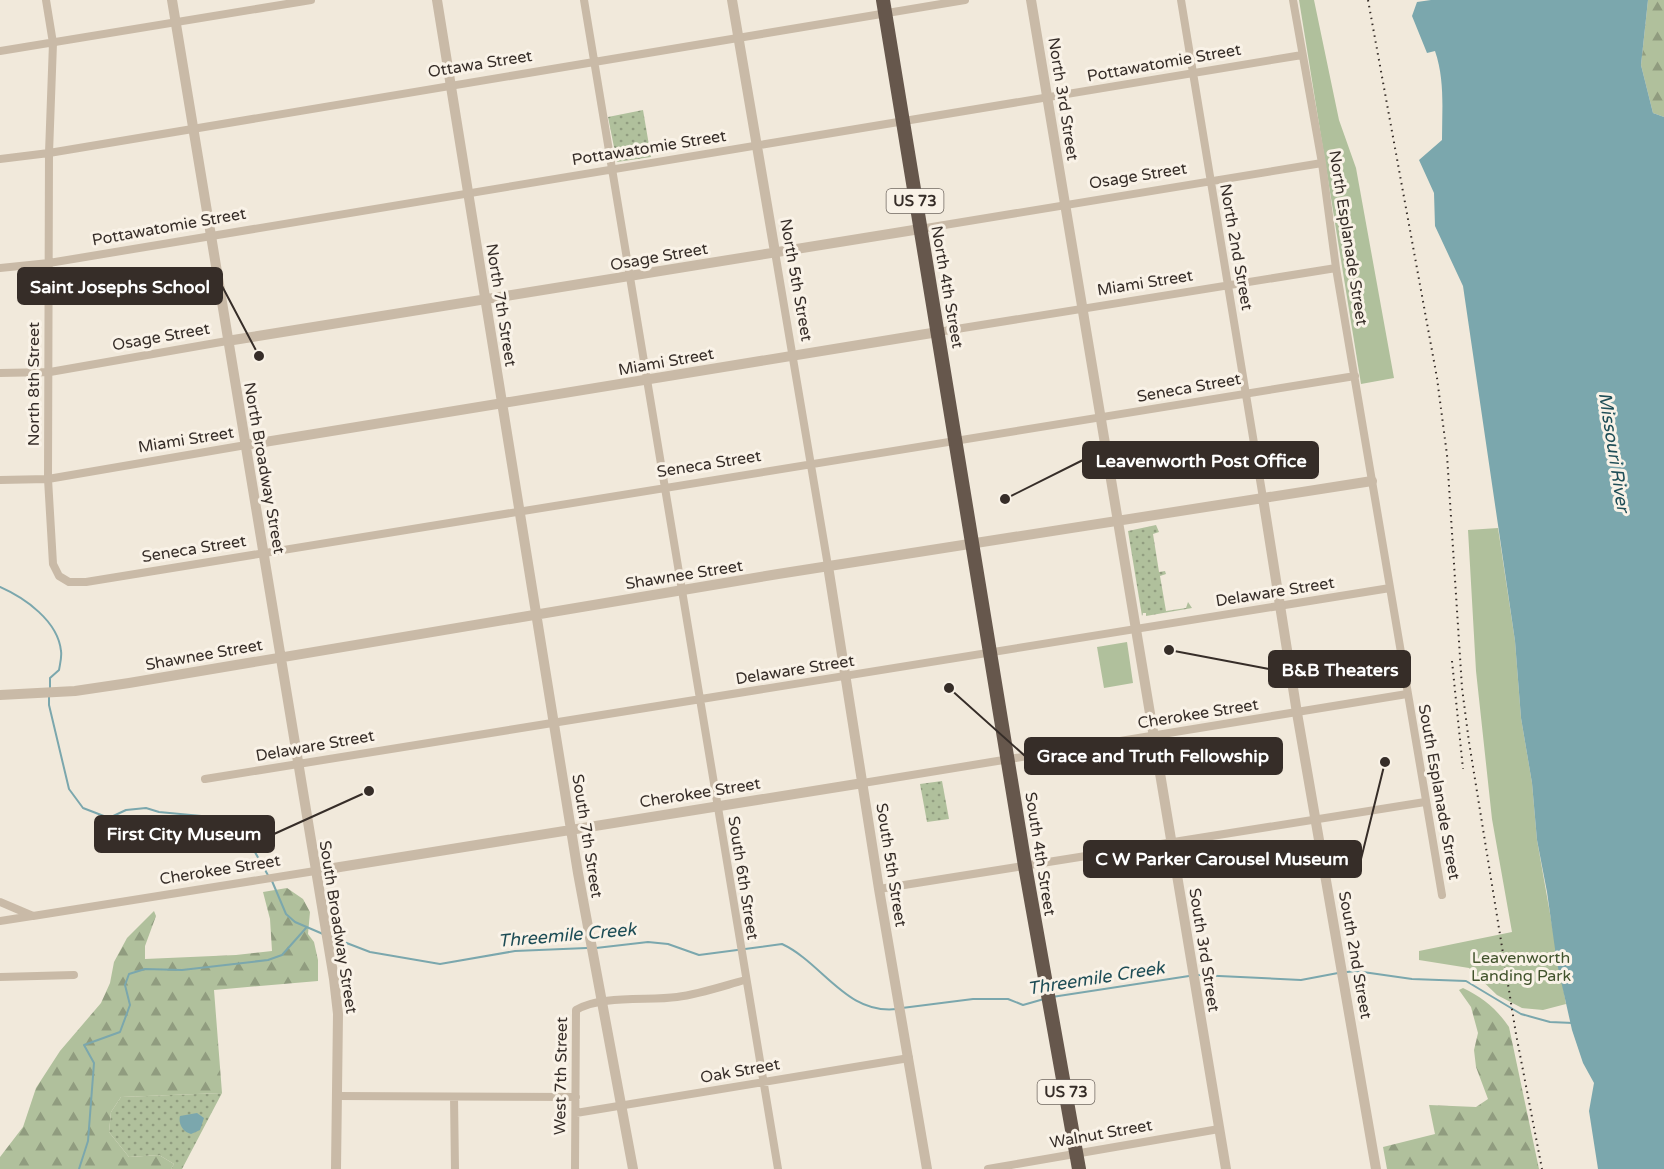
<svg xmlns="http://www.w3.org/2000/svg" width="1664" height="1169" font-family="'Varela Round',sans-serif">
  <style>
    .grass { fill: url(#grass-dots) }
    .forest { fill: url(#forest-firs) }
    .park { fill: #b0c09c }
    .water { fill: #7ba7ad }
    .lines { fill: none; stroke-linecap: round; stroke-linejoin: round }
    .stream { stroke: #7ba7ad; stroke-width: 2 }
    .minor { stroke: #c9baa7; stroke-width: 8 }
    .tertiary { stroke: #c9baa7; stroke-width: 10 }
    .trunk { stroke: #66574c; stroke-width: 14 }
    .rail { stroke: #362d28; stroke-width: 2; stroke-dasharray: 1.5 4.5; stroke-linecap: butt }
    .labels { text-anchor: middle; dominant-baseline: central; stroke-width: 6; stroke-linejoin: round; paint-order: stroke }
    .shield { fill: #f9f2e7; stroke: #706861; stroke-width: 1.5 }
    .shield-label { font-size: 15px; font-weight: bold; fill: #362d28 }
    .street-label { font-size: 16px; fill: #362d28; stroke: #f9f2e7 }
    .park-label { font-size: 16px; fill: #41532c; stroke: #f9f2e7 }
    .water-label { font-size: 18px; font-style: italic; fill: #1e4d56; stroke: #f9f2e7 }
    .leader { fill: none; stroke: #362d28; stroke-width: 2 }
    .callout-dot { fill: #362d28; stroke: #f9f2e7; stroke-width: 2 }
    .callout { fill: #362d28; stroke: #362d28; stroke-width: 2 }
    .callout-label { font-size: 18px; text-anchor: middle; font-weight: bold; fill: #fff }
  </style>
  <defs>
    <pattern id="grass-dots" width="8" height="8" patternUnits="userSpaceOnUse" patternTransform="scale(1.5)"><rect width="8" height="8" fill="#b0c09c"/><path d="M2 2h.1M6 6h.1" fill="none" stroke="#909c7f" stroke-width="1.8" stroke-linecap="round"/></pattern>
    <pattern id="forest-firs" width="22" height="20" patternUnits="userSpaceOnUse" patternTransform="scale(1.5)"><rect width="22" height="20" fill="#b0c09c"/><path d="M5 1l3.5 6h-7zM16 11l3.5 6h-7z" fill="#909c7f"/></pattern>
  </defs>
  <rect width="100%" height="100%" fill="#f1e9db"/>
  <path class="grass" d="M 643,110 L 651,157 L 617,162 L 608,117 Z
    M 1156,525 L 1159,532 L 1153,534 L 1159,572 L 1165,571 L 1166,574 L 1160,576 L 1166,611 L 1186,608 L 1188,602 L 1192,608 L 1146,616 L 1146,613 L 1143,613 L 1142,616 L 1128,531 Z
    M 942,781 L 949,819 L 927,822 L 920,784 Z
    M 222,1093 L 182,1169 L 171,1169 L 174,1164 L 159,1155 L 129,1157 L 109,1132 L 111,1112 L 121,1097 Z"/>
  <path class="forest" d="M 1648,0 L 1664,0 L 1664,117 L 1653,113 L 1641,65 Z
    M 287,888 L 303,899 L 310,912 L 308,934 L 314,942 L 318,960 L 318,981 L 214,990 L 222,1093 L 121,1097 L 111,1112 L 109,1132 L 129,1157 L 159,1155 L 174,1164 L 171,1169 L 0,1169 L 0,1157 L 23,1127 L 36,1088 L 60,1051 L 101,1003 L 110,983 L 114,962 L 127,938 L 154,911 L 156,916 L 145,946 L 145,959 L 236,955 L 272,951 L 270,919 L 263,892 Z
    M 1463,988 C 1483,998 1496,1008 1509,1027 L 1539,1169 L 1387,1169 L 1383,1147 L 1435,1134 L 1429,1105 L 1476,1107 L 1488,1099 L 1476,1067 L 1474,1050 L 1478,1033 L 1471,1007 L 1459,990 Z"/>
  <path class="park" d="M 1299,0 L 1314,0 L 1339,120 L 1356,168 L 1394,378 L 1361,384 Z
    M 1498,528 L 1515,641 L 1521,718 L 1532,783 L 1537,840 L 1566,1004 L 1543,1010 L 1522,1008 L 1497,995 L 1469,968 L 1419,960 L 1419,951 L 1512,932 L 1492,819 L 1476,671 L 1468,530 Z
    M 1127,642 L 1133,683 L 1104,688 L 1097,647 Z"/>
  <path class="water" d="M 1431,0 L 1648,0 L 1641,65 L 1653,113 L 1664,117 L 1664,1169 L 1598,1169 L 1589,1111 L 1594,1083 L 1583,1063 L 1572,1030 L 1557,963 L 1547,892 L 1537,840 L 1532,783 L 1521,718 L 1515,641 L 1463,286 L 1435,226 L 1434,193 L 1419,160 L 1442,140 C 1442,110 1445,80 1435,51 L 1427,53 L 1412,16 L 1417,2 Z
    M 197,1113 L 204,1118 L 200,1130 L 191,1134 C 183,1132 178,1124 180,1116 Z"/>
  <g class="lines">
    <path class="stream" d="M 0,587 C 25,598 58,621 61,651 C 62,657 60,664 59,670 L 50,678 L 50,690
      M 49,696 L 49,705 L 69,789 L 83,808 L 109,818 L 126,810 L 146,808 L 159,812 L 212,817 L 247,838 L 269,877
      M 272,881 L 286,914 L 295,922 L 323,934
      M 331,937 L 370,952 L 440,964 L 515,951 L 587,948
      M 596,948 L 648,942 L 668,944 L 699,955 L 782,944 C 823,963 846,1015 897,1009
      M 1347,972 L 1356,971 L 1412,979 L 1466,981 L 1521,1014 L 1550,1022 L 1573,1023
      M 1198,975 L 1301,980 L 1338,973
      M 1052,997 L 1189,976
      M 902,1008 L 973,999 L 1008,999 L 1023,1005 L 1044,999
      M 79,1169 L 88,1141 L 94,1063 L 84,1045 L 120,1032 L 130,1005 L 125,985 L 129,974 L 145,969 L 182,970 L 268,960 L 282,955 L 306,928"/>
    <path class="minor" d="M 46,0 L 53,43 L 49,153 L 48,479 L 53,564 L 59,576 L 69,582 L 86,582 L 1355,376
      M 584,0 L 778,1169
      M 1181,0 L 1263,498
      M 1293,0 L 1322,163 L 1336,268 L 1442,895
      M 0,51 L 311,0
      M 0,159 L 49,153 L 965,0
      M 920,229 L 1322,163
      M 775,252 L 828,566
      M 0,268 L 49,263 L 1302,55
      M 938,332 L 1336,268
      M 0,373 L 50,372 L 227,341
      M 0,480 L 48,479 L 246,445
      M 205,779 L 1390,588
      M 863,783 L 1407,694
      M 879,889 L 1425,802
      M 0,902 L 33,916 L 315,871
      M 0,921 L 32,916
      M 0,977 L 74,975
      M 337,1096 L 576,1097
      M 454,1097 L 455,1169
      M 576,1113 L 909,1058
      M 575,1169 L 576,1010 C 601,995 648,1001 677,997 C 700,994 723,986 745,980
      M 988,1169 L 1219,1129"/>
    <path class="tertiary" d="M 172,0 L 334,979 L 338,1014 L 336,1169
      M 437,0 L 578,873 L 633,1169
      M 732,0 L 775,252
      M 1031,0 L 1226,1169
      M 227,341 L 920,229
      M 246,445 L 938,332
      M 1263,498 L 1297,713 L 1376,1169
      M 828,566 L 879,889 L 927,1169
      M 0,695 L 75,691 L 129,683 L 778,574 L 1372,481
      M 315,871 L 863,783"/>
    <path class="trunk" d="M 883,0 L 1025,866 L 1079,1169"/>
    <path class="rail" d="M 1368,0 L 1437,378 L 1447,455 L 1462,688 L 1469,742 L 1516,1034 L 1542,1169
      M 1452,661 L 1463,769"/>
  </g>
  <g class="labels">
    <g class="shield">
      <rect x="886.5" y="189" width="57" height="24" rx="4.5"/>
      <rect x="1037.5" y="1080" width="57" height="24" rx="4.5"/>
    </g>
    <g class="shield-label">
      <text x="915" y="201">US 73</text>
      <text x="1066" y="1092">US 73</text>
    </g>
    <g class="street-label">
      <text transform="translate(1164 63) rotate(-10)">Pottawatomie Street</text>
      <text transform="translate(480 64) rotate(-9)">Ottawa Street</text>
      <text transform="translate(1063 99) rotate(81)">North 3rd Street</text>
      <text transform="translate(649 148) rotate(-9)">Pottawatomie Street</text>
      <text transform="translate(1138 176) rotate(-9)">Osage Street</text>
      <text transform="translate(169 227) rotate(-10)">Pottawatomie Street</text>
      <text transform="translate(1348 238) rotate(81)">North Esplanade Street</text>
      <text transform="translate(1236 247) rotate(80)">North 2nd Street</text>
      <text transform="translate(659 257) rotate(-10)">Osage Street</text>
      <text transform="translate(796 280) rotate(80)">North 5th Street</text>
      <text transform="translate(1145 283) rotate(-9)">Miami Street</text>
      <text transform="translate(947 287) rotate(80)">North 4th Street</text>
      <text transform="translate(501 305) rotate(81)">North 7th Street</text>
      <text transform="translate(161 337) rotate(-10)">Osage Street</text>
      <text transform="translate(666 362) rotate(-10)">Miami Street</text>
      <text transform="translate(34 384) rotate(-90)">North 8th Street</text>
      <text transform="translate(1189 388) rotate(-10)">Seneca Street</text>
      <text transform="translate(186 440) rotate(-9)">Miami Street</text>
      <text transform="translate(709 464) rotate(-9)">Seneca Street</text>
      <text transform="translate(264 468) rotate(80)">North Broadway Street</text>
      <text transform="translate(194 549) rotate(-9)">Seneca Street</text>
      <text transform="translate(684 575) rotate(-9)">Shawnee Street</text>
      <text transform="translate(1275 592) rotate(-9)">Delaware Street</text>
      <text transform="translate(204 655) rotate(-10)">Shawnee Street</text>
      <text transform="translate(795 670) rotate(-9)">Delaware Street</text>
      <text transform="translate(1198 714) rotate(-9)">Cherokee Street</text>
      <text transform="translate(315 746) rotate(-10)">Delaware Street</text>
      <text transform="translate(1439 792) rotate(80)">South Esplanade Street</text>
      <text transform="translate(700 793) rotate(-9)">Cherokee Street</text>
      <text transform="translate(587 836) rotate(81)">South 7th Street</text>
      <text transform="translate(1040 854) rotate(81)">South 4th Street</text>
      <text transform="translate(891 865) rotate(81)">South 5th Street</text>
      <text transform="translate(220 870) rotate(-9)">Cherokee Street</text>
      <text transform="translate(743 878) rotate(81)">South 6th Street</text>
      <text transform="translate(338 927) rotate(81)">South Broadway Street</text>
      <text transform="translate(1204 950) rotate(81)">South 3rd Street</text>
      <text transform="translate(1355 955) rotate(80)">South 2nd Street</text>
      <text transform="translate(740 1071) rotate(-10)">Oak Street</text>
      <text transform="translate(561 1076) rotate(-89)">West 7th Street</text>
      <text transform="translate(1101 1134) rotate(-10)">Walnut Street</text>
    </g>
    <g class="park-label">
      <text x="1521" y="958">Leavenworth<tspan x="1521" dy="18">Landing Park</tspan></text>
    </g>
    <g class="water-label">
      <text transform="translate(1614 452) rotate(81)">Missouri River</text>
      <text transform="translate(567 935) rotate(-5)">Threemile Creek</text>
      <text transform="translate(1096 978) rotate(-9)">Threemile Creek</text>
    </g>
  </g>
  <path class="leader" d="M259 356L222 286M1005 499L1083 460M1169 650L1269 669M949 688L1025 756M369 791L274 834M1385 762L1361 859"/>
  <g class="callout-dot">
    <circle cx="259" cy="356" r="6"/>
    <circle cx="1005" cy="499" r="6"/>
    <circle cx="1169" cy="650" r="6"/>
    <circle cx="949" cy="688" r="6"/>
    <circle cx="369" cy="791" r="6"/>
    <circle cx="1385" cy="762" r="6"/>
  </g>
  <g class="callout">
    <rect x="18" y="268" width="204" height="36" rx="6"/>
    <rect x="1083" y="442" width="235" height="36" rx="6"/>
    <rect x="1269" y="651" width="141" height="36" rx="6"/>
    <rect x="1025" y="738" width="257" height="36" rx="6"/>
    <rect x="95" y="816" width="179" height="36" rx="6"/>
    <rect x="1084" y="841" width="277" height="36" rx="6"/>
  </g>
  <g class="callout-label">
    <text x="120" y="293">Saint Josephs School</text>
    <text x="1201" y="467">Leavenworth Post Office</text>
    <text x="1340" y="676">B&amp;B Theaters</text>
    <text x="1153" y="762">Grace and Truth Fellowship</text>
    <text x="184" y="840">First City Museum</text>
    <text x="1222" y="865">C W Parker Carousel Museum</text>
  </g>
</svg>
